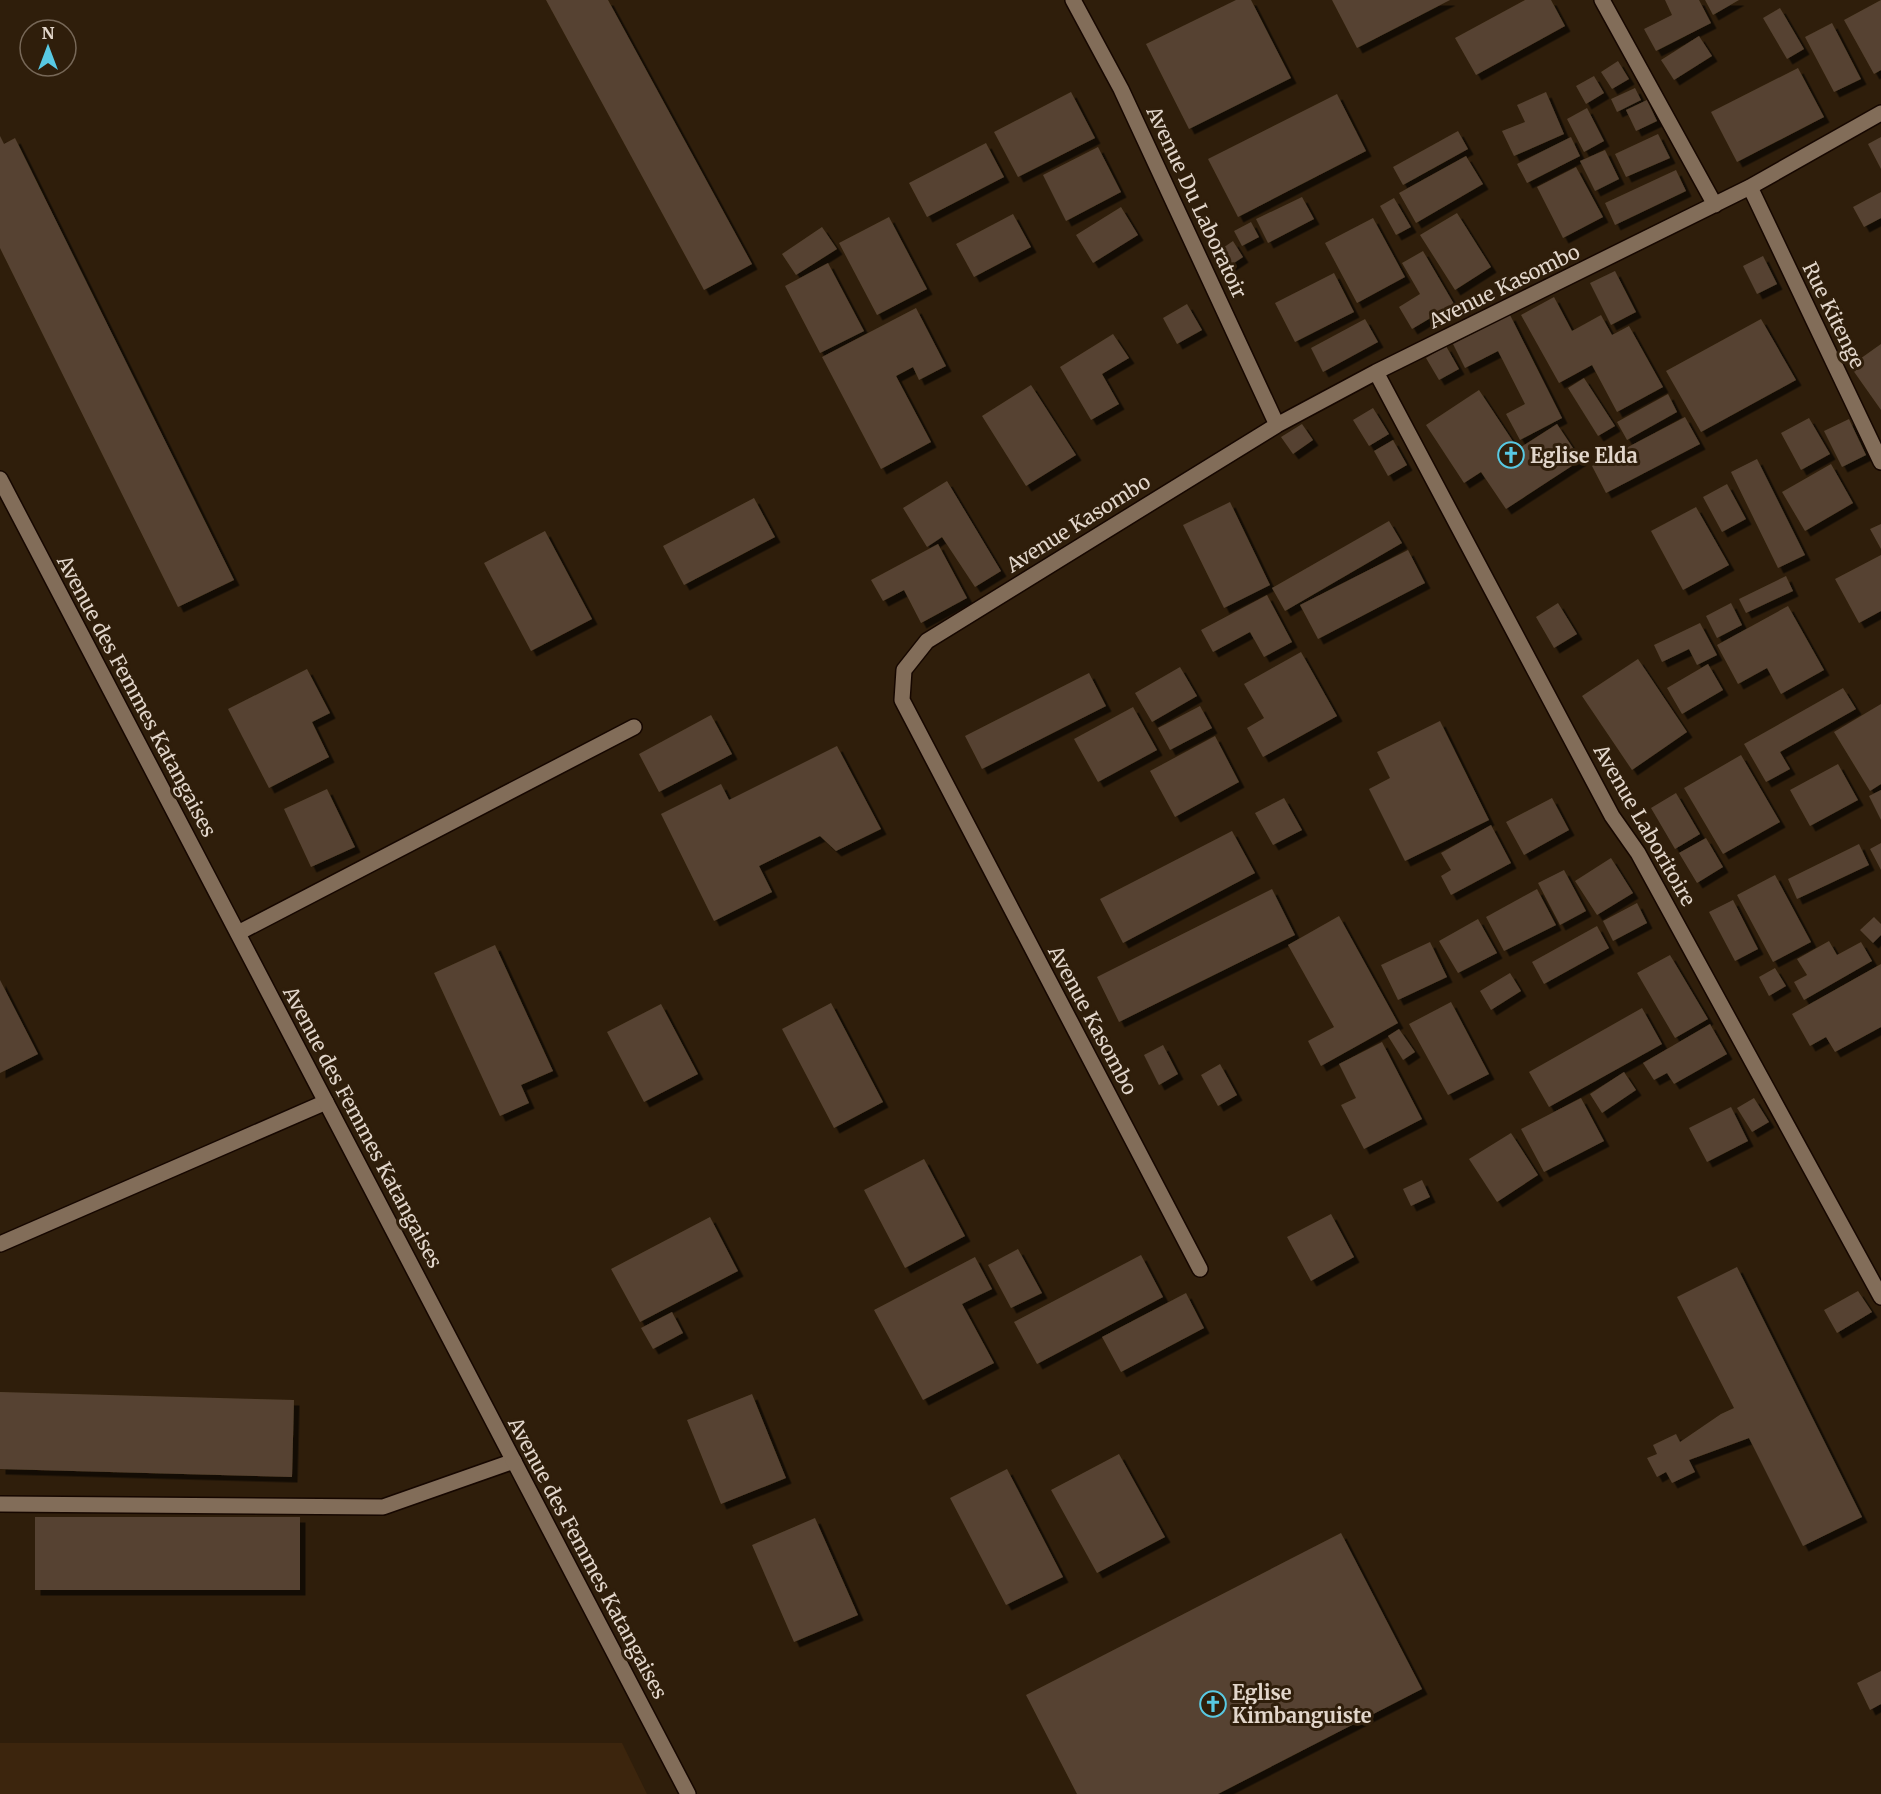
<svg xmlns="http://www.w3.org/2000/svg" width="1881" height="1794" font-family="Merriweather,serif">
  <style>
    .built { fill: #3c250d }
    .building { fill: #564330; filter: url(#shadow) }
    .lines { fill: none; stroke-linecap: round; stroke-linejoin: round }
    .service-casing { stroke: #160700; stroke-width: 18 }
    .minor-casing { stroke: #160700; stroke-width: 18 }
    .tertiary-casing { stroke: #160700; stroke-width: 18 }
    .service { stroke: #826d59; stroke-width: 15 }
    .minor { stroke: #826d59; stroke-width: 15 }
    .tertiary { stroke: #826d59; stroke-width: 15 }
    .labels { text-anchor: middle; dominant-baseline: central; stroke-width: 6; stroke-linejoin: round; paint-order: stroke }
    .street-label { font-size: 20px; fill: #e2d6cb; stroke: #2f1e0b }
    .poi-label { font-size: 20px; font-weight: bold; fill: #e2d6cb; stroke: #2f1e0b; text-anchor: start }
  </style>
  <defs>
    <filter id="shadow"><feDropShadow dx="5.5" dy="5.5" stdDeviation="0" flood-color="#0009"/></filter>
  </defs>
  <rect width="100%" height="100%" fill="#2f1e0b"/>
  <path class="built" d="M 0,1743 L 622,1743 L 647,1794 L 0,1794 Z"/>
  <path class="building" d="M 546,0 L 608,0 L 752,264 L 704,290 Z
    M 1236,0 L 1251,0 L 1291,78 L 1189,129 L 1146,44 Z
    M 1332,0 L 1450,0 L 1357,48 Z
    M 1525,0 L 1551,0 L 1565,26 L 1476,75 L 1455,38 Z
    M 1665,0 L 1699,0 L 1711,23 L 1656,51 L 1644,29 L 1672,15 Z
    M 1705,0 L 1739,0 L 1713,15 Z
    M 1881,0 L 1881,70 L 1874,74 L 1844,20 Z
    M 1780,8 L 1804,49 L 1787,59 L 1763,18 Z
    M 1832,23 L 1861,79 L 1834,92 L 1805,37 Z
    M 1699,36 L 1712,56 L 1674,80 L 1661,60 Z
    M 1618,61 L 1629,79 L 1612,89 L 1601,72 Z
    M 1798,68 L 1824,117 L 1737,162 L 1711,112 Z
    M 1594,76 L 1604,93 L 1586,104 L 1576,86 Z
    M 1635,88 L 1641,100 L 1617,112 L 1611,99 Z
    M 1071,92 L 1095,138 L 1018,177 L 994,132 Z
    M 1546,92 L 1564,134 L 1514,156 L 1502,131 L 1525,122 L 1517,105 Z
    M 1337,94 L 1366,151 L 1238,217 L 1208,159 Z
    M 1647,100 L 1657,121 L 1636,131 L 1626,110 Z
    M 1587,108 L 1604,141 L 1584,152 L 1567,119 Z
    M 1458,131 L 1468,149 L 1403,185 L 1393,167 Z
    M 1658,134 L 1670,158 L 1626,177 L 1615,154 Z
    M 0,136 L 4,144 L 15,138 L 234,580 L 178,607 L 0,248 Z
    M 1571,137 L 1580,156 L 1527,183 L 1517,164 Z
    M 1881,137 L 1881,169 L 1868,144 Z
    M 986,143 L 1004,177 L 927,217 L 909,183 Z
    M 1098,147 L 1121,192 L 1066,221 L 1043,175 Z
    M 1605,150 L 1619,179 L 1595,191 L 1580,161 Z
    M 1466,156 L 1483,184 L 1416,223 L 1399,193 Z
    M 1576,167 L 1603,217 L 1563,238 L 1537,187 Z
    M 1676,170 L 1686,191 L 1615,225 L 1605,203 Z
    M 1881,192 L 1881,218 L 1864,227 L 1853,207 Z
    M 1302,197 L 1314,219 L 1268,243 L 1256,219 Z
    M 1394,198 L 1411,227 L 1396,235 L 1380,206 Z
    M 1121,207 L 1138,235 L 1093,263 L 1076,235 Z
    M 1457,213 L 1491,267 L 1455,290 L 1420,235 Z
    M 1013,214 L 1031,247 L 974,277 L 956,244 Z
    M 889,217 L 927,289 L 877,315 L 839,243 Z
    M 1373,218 L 1405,277 L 1357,303 L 1325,243 Z
    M 1251,222 L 1259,237 L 1242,246 L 1234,231 Z
    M 822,227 L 837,249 L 796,275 L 782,254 Z
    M 1233,241 L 1243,257 L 1228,267 L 1217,252 Z
    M 1423,251 L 1454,304 L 1412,329 L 1399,307 L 1420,294 L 1402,263 Z
    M 1763,256 L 1777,284 L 1757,294 L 1743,266 Z
    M 828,263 L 864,331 L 820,353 L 785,286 Z
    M 1615,271 L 1636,312 L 1611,325 L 1590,283 Z
    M 1334,273 L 1354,312 L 1295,342 L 1275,303 Z
    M 1554,297 L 1572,331 L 1601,315 L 1612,335 L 1629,326 L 1663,387 L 1617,412 L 1592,365 L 1559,383 L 1521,315 Z
    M 1187,304 L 1202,330 L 1177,344 L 1163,318 Z
    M 916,308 L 946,366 L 919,380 L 913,367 L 896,376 L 931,442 L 881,469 L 822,357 Z
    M 1510,315 L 1562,418 L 1520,440 L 1506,414 L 1525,404 L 1498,351 L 1465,368 L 1453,344 Z
    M 1365,319 L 1378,342 L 1323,372 L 1311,348 Z
    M 1761,319 L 1796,380 L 1701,432 L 1666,371 Z
    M 1113,334 L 1129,358 L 1102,374 L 1119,404 L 1091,420 L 1060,367 Z
    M 1881,344 L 1881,410 L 1850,366 Z
    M 1446,346 L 1459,369 L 1439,380 L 1426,358 Z
    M 1584,378 L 1615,426 L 1598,436 L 1568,388 Z
    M 1031,385 L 1076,455 L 1026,486 L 982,416 Z
    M 1479,390 L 1518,449 L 1557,424 L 1581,460 L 1506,509 L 1481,472 L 1464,483 L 1426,425 Z
    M 1668,394 L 1677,412 L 1627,440 L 1617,422 Z
    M 1373,408 L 1389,434 L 1369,446 L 1353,420 Z
    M 1685,417 L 1700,444 L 1606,493 L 1592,466 Z
    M 1809,418 L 1830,454 L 1801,470 L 1781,433 Z
    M 1849,419 L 1866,455 L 1842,467 L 1824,431 Z
    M 1302,424 L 1313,440 L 1293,454 L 1281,437 Z
    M 1393,440 L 1407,465 L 1388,476 L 1374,451 Z
    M 1757,459 L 1805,555 L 1778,568 L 1731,472 Z
    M 1831,464 L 1853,503 L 1805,531 L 1782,492 Z
    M 947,481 L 1001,571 L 975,587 L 942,537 L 927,547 L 903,508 Z
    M 1727,484 L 1746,519 L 1722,532 L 1703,497 Z
    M 754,498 L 775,537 L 684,585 L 663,546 Z
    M 1230,502 L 1270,585 L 1224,608 L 1183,525 Z
    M 1696,507 L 1729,565 L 1683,590 L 1651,531 Z
    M 1389,521 L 1402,543 L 1285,611 L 1272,588 Z
    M 1881,524 L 1881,549 L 1870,529 Z
    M 545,531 L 592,619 L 531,651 L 484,563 Z
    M 938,544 L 967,598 L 921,623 L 904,590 L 883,601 L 871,580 Z
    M 1408,550 L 1425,583 L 1318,639 L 1300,605 Z
    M 1881,555 L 1881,611 L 1859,623 L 1835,579 Z
    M 1786,576 L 1793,591 L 1746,613 L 1739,599 Z
    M 1267,595 L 1292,642 L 1264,657 L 1250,632 L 1213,652 L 1201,630 Z
    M 1558,603 L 1577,634 L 1554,648 L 1536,617 Z
    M 1731,603 L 1742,625 L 1717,638 L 1706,616 Z
    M 1788,606 L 1824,670 L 1781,694 L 1767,668 L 1738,684 L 1717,645 Z
    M 1700,623 L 1717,655 L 1697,665 L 1689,649 L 1662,662 L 1654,645 Z
    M 1301,652 L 1337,716 L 1263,757 L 1247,728 L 1264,718 L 1244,684 Z
    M 1638,659 L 1687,732 L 1632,770 L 1582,696 Z
    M 1708,664 L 1723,690 L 1682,714 L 1667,688 Z
    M 1180,667 L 1197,696 L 1152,722 L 1135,693 Z
    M 307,669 L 330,713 L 312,722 L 329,757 L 269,788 L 228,709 Z
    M 1089,673 L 1106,706 L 982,769 L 965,736 Z
    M 1843,688 L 1856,709 L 1780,752 L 1790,769 L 1766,782 L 1744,744 Z
    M 1881,704 L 1881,784 L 1870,791 L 1834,732 Z
    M 1200,706 L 1212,728 L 1170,750 L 1158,728 Z
    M 1133,707 L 1157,750 L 1098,782 L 1074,739 Z
    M 711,715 L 732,754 L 659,792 L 639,754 Z
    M 1440,721 L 1489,820 L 1405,861 L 1369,789 L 1390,778 L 1377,752 Z
    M 1215,736 L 1239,782 L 1175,817 L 1150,771 Z
    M 837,746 L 881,829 L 836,851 L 820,836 L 759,866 L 772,892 L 714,921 L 661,814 L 721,784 L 729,800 Z
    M 1741,755 L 1780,822 L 1723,854 L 1684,788 Z
    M 1838,764 L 1858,800 L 1810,826 L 1790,790 Z
    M 327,789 L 355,847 L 311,867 L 284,809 Z
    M 1881,790 L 1881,820 L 1869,796 Z
    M 1676,793 L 1700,834 L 1675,849 L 1651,808 Z
    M 1284,798 L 1302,830 L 1273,845 L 1255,813 Z
    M 1552,798 L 1569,830 L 1524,855 L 1506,822 Z
    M 1491,825 L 1511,863 L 1451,895 L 1441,876 L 1451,870 L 1441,853 Z
    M 1232,831 L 1255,873 L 1123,943 L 1100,899 Z
    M 1706,838 L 1723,867 L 1697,883 L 1679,853 Z
    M 1881,843 L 1881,870 L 1870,849 Z
    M 1859,844 L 1869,865 L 1797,899 L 1788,879 Z
    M 1611,858 L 1633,893 L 1597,915 L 1575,881 Z
    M 1564,870 L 1586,911 L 1560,925 L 1538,883 Z
    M 1775,875 L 1811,942 L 1773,962 L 1737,895 Z
    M 1272,889 L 1295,935 L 1119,1022 L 1097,977 Z
    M 1537,889 L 1556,925 L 1504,951 L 1486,917 Z
    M 1733,900 L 1758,949 L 1735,961 L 1709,912 Z
    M 1637,903 L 1647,923 L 1613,941 L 1603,921 Z
    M 1339,916 L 1398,1023 L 1321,1066 L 1308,1041 L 1334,1027 L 1288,945 Z
    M 1874,917 L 1881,924 L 1881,935 L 1873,943 L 1860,930 Z
    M 1478,919 L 1497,953 L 1458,973 L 1439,941 Z
    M 1597,926 L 1609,948 L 1544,984 L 1532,962 Z
    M 1829,941 L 1837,955 L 1861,942 L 1872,961 L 1804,1000 L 1794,982 L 1807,975 L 1797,959 Z
    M 1430,942 L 1447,977 L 1398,1000 L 1381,965 Z
    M 495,945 L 553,1071 L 521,1085 L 529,1103 L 500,1116 L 434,973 Z
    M 1670,955 L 1708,1019 L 1675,1038 L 1637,973 Z
    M 1881,964 L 1881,1027 L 1835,1052 L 1826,1037 L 1810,1046 L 1792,1014 Z
    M 1775,968 L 1786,986 L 1769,996 L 1759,977 Z
    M 1510,973 L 1521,991 L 1491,1010 L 1480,991 Z
    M 0,980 L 38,1054 L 0,1073 Z
    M 1451,1002 L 1489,1074 L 1448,1095 L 1409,1024 Z
    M 831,1003 L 883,1102 L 834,1128 L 782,1029 Z
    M 661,1004 L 698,1074 L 644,1102 L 607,1032 Z
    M 1642,1008 L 1662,1044 L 1549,1107 L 1529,1072 Z
    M 1710,1024 L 1727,1054 L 1674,1084 L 1667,1073 L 1654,1080 L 1643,1063 Z
    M 1399,1029 L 1415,1052 L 1403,1060 L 1388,1036 Z
    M 1382,1042 L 1422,1119 L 1364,1149 L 1341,1105 L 1356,1098 L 1339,1064 Z
    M 1163,1045 L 1178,1074 L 1159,1085 L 1144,1055 Z
    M 1220,1064 L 1237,1095 L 1218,1106 L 1201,1075 Z
    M 1624,1072 L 1636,1090 L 1602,1113 L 1590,1094 Z
    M 1581,1098 L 1604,1141 L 1544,1172 L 1521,1129 Z
    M 1754,1098 L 1769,1122 L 1752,1132 L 1737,1108 Z
    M 1731,1107 L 1748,1141 L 1707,1162 L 1689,1128 Z
    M 1511,1133 L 1538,1175 L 1497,1202 L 1469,1159 Z
    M 924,1159 L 965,1236 L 905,1268 L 864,1190 Z
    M 1422,1180 L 1430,1197 L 1411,1206 L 1403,1189 Z
    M 1331,1214 L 1354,1257 L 1311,1281 L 1287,1237 Z
    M 710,1217 L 738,1271 L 640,1322 L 611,1269 Z
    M 1018,1249 L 1042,1293 L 1011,1308 L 988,1265 Z
    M 1141,1255 L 1163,1297 L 1037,1364 L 1014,1322 Z
    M 975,1257 L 992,1289 L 962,1304 L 994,1363 L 923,1400 L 874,1310 Z
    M 1737,1267 L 1862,1517 L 1803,1546 L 1749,1438 L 1689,1460 L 1695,1472 L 1672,1483 L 1666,1472 L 1657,1477 L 1647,1458 L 1657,1454 L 1653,1445 L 1676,1434 L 1680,1442 L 1721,1414 L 1734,1408 L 1677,1297 Z
    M 1858,1291 L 1872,1312 L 1837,1333 L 1824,1310 Z
    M 1186,1293 L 1204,1328 L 1121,1372 L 1102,1337 Z
    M 672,1312 L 683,1333 L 653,1349 L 641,1328 Z
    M 0,1392 L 294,1400 L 292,1477 L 0,1469 Z
    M 752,1394 L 786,1478 L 721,1504 L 687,1420 Z
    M 1119,1454 L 1165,1537 L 1097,1573 L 1051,1490 Z
    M 1007,1469 L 1063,1577 L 1006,1605 L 950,1498 Z
    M 35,1517 L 300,1517 L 300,1590 L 35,1590 Z
    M 815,1518 L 858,1615 L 794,1642 L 752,1545 Z
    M 1341,1533 L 1422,1689 L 1218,1794 L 1077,1794 L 1026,1695 Z
    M 1881,1671 L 1881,1704 L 1870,1710 L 1857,1683 Z"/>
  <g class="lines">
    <g class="service-casing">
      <path id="service" d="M 238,933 L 634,727
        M 0,1244 L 326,1102
        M 0,1504 L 383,1507 L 514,1461"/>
    </g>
    <g class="minor-casing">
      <path id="minor" d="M 1073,0 L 1121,89 L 1277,425
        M 1602,0 L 1715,205
        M 1750,187 L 1881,462
        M 1376,372 L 1612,816 L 1638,853 L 1881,1297
        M 1200,1269 L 902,700 L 904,670 L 927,641 L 1277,425 L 1376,372 L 1750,187 L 1881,113"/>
    </g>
    <g class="tertiary-casing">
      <path id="tertiary" d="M 0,479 L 688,1794"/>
    </g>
    <use href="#service" class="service"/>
    <use href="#minor" class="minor"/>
    <use href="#tertiary" class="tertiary"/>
  </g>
  <defs>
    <g id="church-ring" transform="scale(1.35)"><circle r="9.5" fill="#2f1e0b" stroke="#58c9e3" stroke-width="1.5"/><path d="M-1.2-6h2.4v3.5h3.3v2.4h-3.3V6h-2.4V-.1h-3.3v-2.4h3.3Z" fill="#58c9e3"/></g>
  </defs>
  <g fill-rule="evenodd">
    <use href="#church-ring" x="1511" y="455"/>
    <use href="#church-ring" x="1213" y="1704"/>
  </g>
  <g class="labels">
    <g class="street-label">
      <text transform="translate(1197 202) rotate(65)">Avenue Du Laboratoir</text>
      <text transform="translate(1504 286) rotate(-26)">Avenue Kasombo</text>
      <text transform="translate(1834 315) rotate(64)">Rue Kitenge</text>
      <text transform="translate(1078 523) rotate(-32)">Avenue Kasombo</text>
      <text transform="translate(137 696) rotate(62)">Avenue des Femmes Katangaises</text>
      <text transform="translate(1645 825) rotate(60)">Avenue Laboritoire</text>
      <text transform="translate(1093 1020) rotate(62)">Avenue Kasombo</text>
      <text transform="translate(363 1127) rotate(62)">Avenue des Femmes Katangaises</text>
      <text transform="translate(588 1558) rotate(62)">Avenue des Femmes Katangaises</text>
    </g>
    <g class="poi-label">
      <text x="1530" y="455">Eglise Elda</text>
      <text x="1232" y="1692">Eglise<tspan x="1232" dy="23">Kimbanguiste</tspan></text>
    </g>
  </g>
  <g transform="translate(48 48)"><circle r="28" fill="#2f1e0b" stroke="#776858" stroke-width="1.5"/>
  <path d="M0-4.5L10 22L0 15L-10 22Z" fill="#58c9e3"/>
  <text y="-9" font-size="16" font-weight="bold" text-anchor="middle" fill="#e2d6cb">N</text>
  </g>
</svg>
